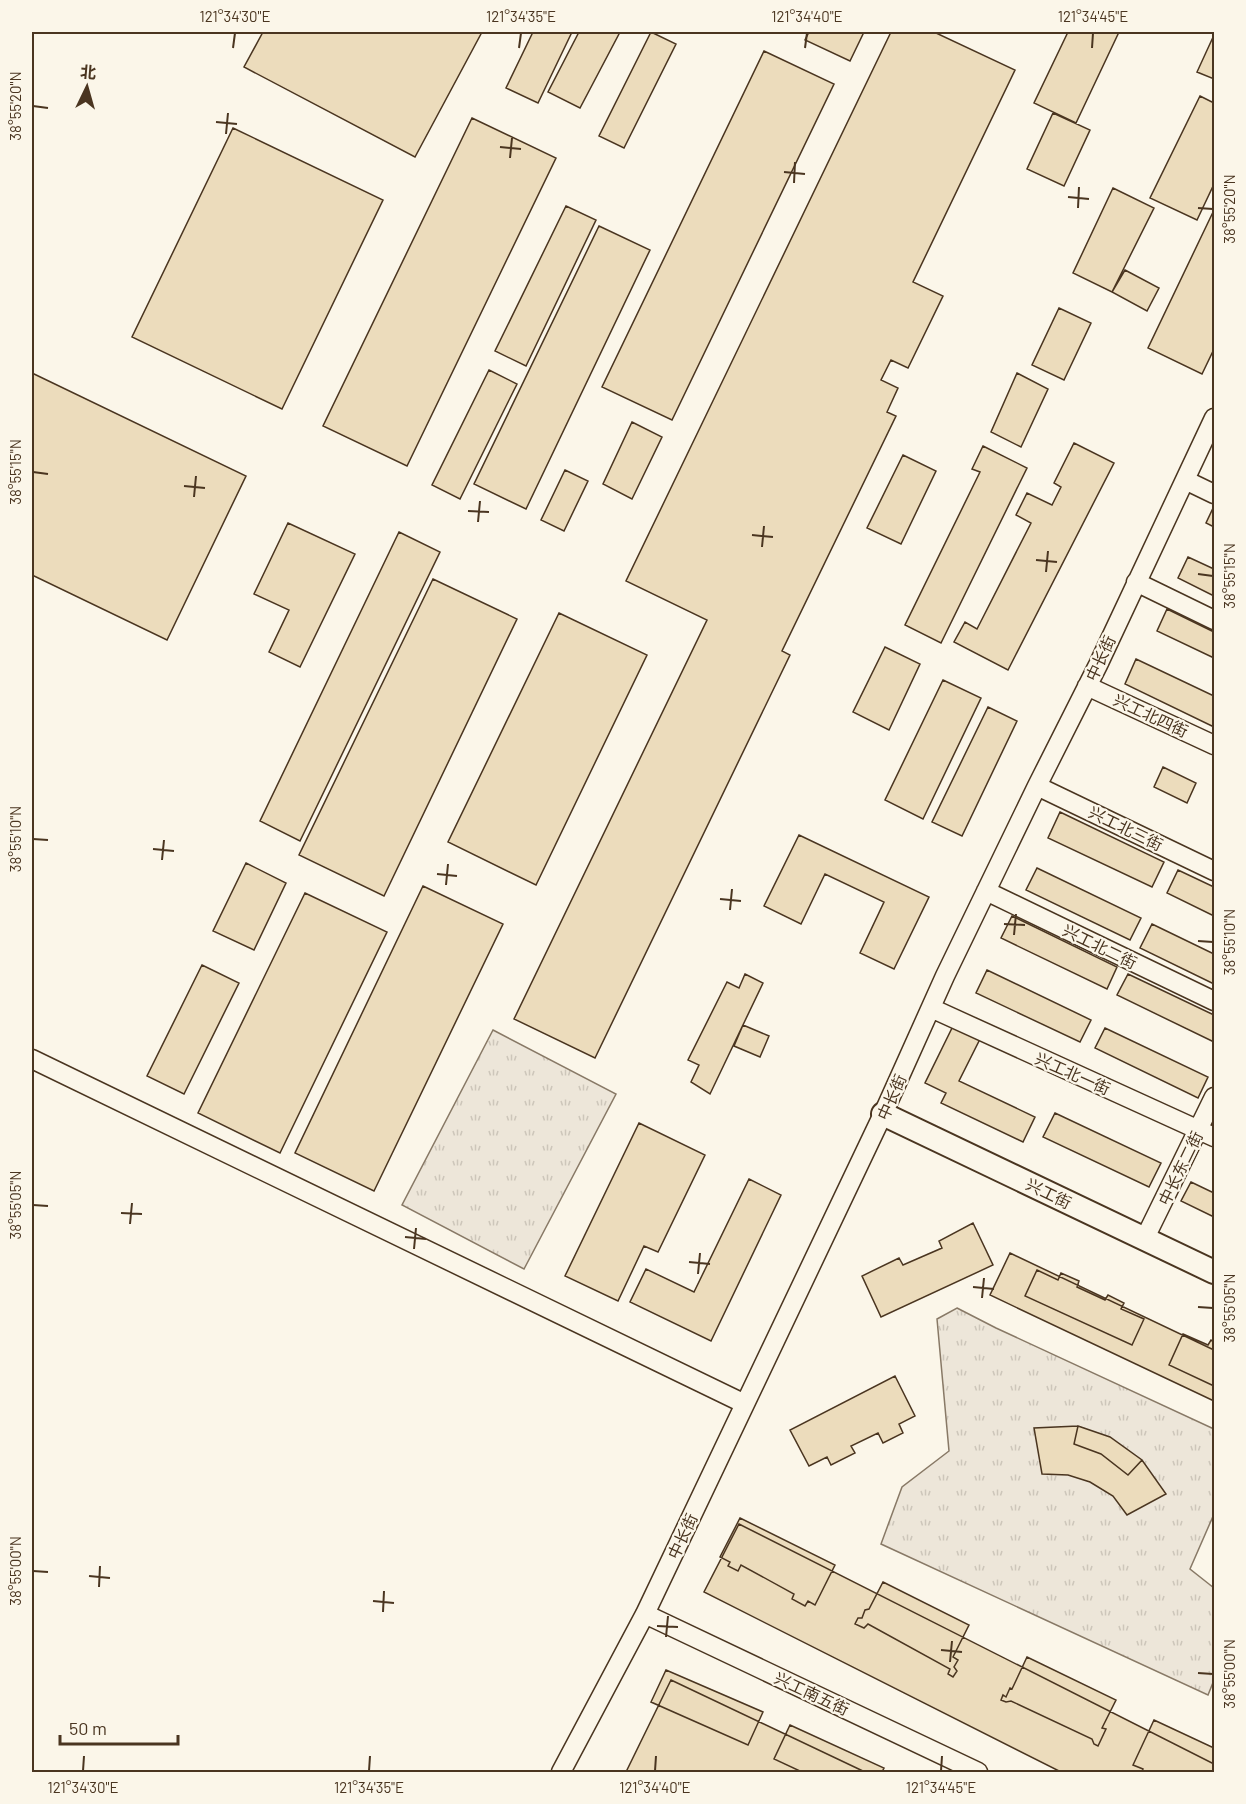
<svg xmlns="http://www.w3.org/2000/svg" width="1246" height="1804" font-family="Barlow,'Noto Sans SC',sans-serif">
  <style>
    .grass { fill: url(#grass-tufts); stroke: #887966; stroke-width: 1.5 }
    .building { fill: #ecdcbc; stroke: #4a3520; stroke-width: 1.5 }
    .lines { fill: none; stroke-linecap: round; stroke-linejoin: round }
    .minor-casing { stroke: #4a3520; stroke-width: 21 }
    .major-casing { stroke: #4a3520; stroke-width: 26 }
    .minor { stroke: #fbf6e9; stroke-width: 18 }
    .major { stroke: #fbf6e9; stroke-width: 22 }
    .ticks { fill: none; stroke: #4a3520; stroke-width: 2 }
    .labels { text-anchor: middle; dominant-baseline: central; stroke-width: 4.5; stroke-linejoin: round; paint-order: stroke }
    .street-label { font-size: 16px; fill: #4a3520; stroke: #fbf6e9 }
    .neatline { fill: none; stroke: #4a3520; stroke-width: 2 }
    .ticks-label { font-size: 15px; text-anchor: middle; fill: #4a3520 }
  </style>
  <defs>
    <pattern id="grass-tufts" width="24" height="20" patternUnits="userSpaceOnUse" patternTransform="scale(1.5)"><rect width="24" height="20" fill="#ede6d9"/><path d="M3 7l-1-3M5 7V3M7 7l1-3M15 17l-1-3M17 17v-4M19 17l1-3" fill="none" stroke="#cdc6ba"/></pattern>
  </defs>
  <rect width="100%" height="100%" fill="#fbf6e9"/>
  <path class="grass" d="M 493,1030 L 616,1094 L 524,1269 L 402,1205 Z
    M 957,1308 L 996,1328 L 1214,1429 L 1214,1514 L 1190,1569 L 1214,1588 L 1214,1680 L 1208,1695 L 881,1544 L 902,1487 L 949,1451 L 937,1319 Z"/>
  <path class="building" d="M 263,32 L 482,32 L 415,157 L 244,67 Z
    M 533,32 L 572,32 L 538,103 L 506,88 Z
    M 579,32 L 620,32 L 580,108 L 548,92 Z
    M 651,32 L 676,44 L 624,148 L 599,136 Z
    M 809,32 L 864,32 L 850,61 L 805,40 Z
    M 891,32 L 934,32 L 1015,70 L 913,282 L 943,296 L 908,368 L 891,360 L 881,380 L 898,388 L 887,412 L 896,416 L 782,651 L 790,655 L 595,1058 L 514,1019 L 707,620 L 626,581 Z
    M 1068,32 L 1119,32 L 1076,123 L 1034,103 Z
    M 1214,35 L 1214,79 L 1197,72 Z
    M 764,51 L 834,84 L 672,420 L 602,387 Z
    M 1200,96 L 1214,103 L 1214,184 L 1197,220 L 1150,198 Z
    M 1053,113 L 1090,130 L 1064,186 L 1027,169 Z
    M 472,118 L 556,158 L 407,466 L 323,426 Z
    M 233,128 L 383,200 L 282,409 L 132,337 Z
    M 1113,188 L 1154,208 L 1112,292 L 1073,273 Z
    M 566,206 L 596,220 L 526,366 L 495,351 Z
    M 1214,210 L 1214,349 L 1202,374 L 1148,348 Z
    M 599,226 L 650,250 L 526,509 L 474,484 Z
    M 1125,270 L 1159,288 L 1147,311 L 1112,292 Z
    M 1059,308 L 1091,323 L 1064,380 L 1032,365 Z
    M 489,370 L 517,384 L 460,499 L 432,485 Z
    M 32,373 L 246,476 L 167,640 L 32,575 Z
    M 1017,373 L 1048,389 L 1021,447 L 991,432 Z
    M 632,422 L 662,437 L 632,499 L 603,484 Z
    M 1074,443 L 1114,463 L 1008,670 L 954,642 L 965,622 L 977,629 L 1031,523 L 1016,515 L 1027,493 L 1052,505 L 1061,487 L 1054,483 Z
    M 983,446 L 1027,468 L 941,643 L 905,625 L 980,472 L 972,469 Z
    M 903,455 L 936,471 L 901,544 L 867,528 Z
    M 565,470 L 588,481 L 564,531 L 541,520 Z
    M 1214,506 L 1214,527 L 1206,523 Z
    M 288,523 L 355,554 L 300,667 L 269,652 L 289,610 L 254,594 Z
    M 399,532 L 440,552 L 300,841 L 260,821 Z
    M 1188,557 L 1214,569 L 1214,596 L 1178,578 Z
    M 433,579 L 517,619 L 384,896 L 299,855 Z
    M 1167,609 L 1214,632 L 1214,658 L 1157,631 Z
    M 559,613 L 647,655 L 536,885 L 448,842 Z
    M 885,647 L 920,664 L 889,730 L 853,712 Z
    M 1136,659 L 1214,696 L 1214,727 L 1125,684 Z
    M 943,680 L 981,698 L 923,819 L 885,800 Z
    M 988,707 L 1017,721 L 962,836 L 932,822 Z
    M 1163,767 L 1196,783 L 1187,803 L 1154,787 Z
    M 1060,812 L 1164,862 L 1152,887 L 1048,838 Z
    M 799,835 L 929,897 L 894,969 L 860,953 L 884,902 L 825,874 L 801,924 L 764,906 Z
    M 246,863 L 286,883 L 254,950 L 213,931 Z
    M 1037,868 L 1141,918 L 1130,940 L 1026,890 Z
    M 1178,870 L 1214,887 L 1214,916 L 1167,893 Z
    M 423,886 L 503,924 L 374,1191 L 295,1153 Z
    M 305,893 L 387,932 L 280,1153 L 198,1113 Z
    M 1012,916 L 1117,967 L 1107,989 L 1001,938 Z
    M 1152,924 L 1214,954 L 1214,984 L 1140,948 Z
    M 202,965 L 239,983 L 184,1094 L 147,1076 Z
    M 987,970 L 1091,1020 L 1080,1042 L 976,993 Z
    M 745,974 L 763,983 L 710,1094 L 691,1082 L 699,1065 L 688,1060 L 727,982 L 739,988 Z
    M 1128,974 L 1214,1015 L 1214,1042 L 1117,995 Z
    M 954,1024 L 981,1037 L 959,1081 L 1035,1117 L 1023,1142 L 941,1103 L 946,1093 L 925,1083 Z
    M 743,1025 L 769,1036 L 760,1057 L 734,1046 Z
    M 1105,1028 L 1208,1077 L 1198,1098 L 1095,1048 Z
    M 1055,1113 L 1161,1163 L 1149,1187 L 1043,1137 Z
    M 639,1123 L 705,1155 L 658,1252 L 644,1246 L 618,1301 L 565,1276 Z
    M 749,1179 L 781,1195 L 711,1341 L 630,1302 L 646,1269 L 694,1292 Z
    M 1191,1182 L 1214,1193 L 1214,1217 L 1181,1201 Z
    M 973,1223 L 993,1265 L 881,1317 L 862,1276 L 899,1258 L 903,1265 L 942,1248 L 939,1241 Z
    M 1010,1253 L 1214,1350 L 1214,1401 L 990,1295 Z
    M 1037,1270 L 1058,1280 L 1061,1273 L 1079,1281 L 1077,1287 L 1105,1300 L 1108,1295 L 1124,1303 L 1121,1309 L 1144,1319 L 1132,1345 L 1025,1296 Z
    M 1183,1334 L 1208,1345 L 1211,1340 L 1214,1342 L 1214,1386 L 1169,1365 Z
    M 895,1376 L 915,1416 L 899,1424 L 903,1433 L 883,1443 L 878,1433 L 851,1446 L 855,1453 L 831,1465 L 827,1457 L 809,1466 L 790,1430 Z
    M 1078,1426 L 1110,1437 L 1142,1460 L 1166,1494 L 1127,1515 L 1113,1496 L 1090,1482 L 1068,1475 L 1042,1474 L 1034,1428 Z
    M 1078,1426 L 1110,1437 L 1142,1460 L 1128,1475 L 1101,1454 L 1074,1444 Z
    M 740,1518 L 835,1565 L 815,1605 L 808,1601 L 805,1606 L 792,1599 L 794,1594 L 741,1565 L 738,1571 L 728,1566 L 730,1562 L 720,1557 Z
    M 739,1524 L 1214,1764 L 1214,1772 L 1061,1772 L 704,1592 Z
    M 883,1582 L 969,1625 L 953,1657 L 958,1660 L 954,1667 L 957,1671 L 953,1677 L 948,1674 L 950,1669 L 868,1624 L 864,1628 L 855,1624 L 858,1618 L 862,1618 L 865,1610 L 869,1609 Z
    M 1027,1657 L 1116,1700 L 1102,1728 L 1106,1729 L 1098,1746 L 1094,1744 L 1092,1739 L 1011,1701 L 1006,1702 L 1001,1700 L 1003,1695 L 1006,1697 L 1010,1688 L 1012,1689 Z
    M 666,1670 L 763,1712 L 748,1745 L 651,1702 Z
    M 671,1680 L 865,1772 L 626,1772 Z
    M 1154,1720 L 1214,1748 L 1214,1772 L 1142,1772 L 1143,1769 L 1133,1765 Z
    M 790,1725 L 884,1768 L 882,1772 L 802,1772 L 774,1759 Z"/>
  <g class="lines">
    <g class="minor-casing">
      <path id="minor" d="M 1185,480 L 1214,494
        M 1136,582 L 1214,620
        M 1087,686 L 1214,745
        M 1037,786 L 1214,871
        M 986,891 L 1214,1001
        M 931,1008 L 1214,1137
        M 32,1059 L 745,1404
        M 1145,1238 L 1214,1097
        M 645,1614 L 978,1772
        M 561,1772 L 645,1614 L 883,1114 L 945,976 L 1037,786 L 1098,665 L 1214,418"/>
    </g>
    <g class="major-casing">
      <path id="major" d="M 883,1114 L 1214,1272"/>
    </g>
    <use href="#minor" class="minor"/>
    <use href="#major" class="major"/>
  </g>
  <path class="ticks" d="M 233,48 L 235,33M 519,48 L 521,33M 805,48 L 807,33M 1092,48 L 1093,33M 33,106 L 48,108M 216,122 L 237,124M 226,134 L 228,113M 500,147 L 521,149M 510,158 L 512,138M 784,172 L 805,174M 794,183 L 795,162M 1068,197 L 1089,199M 1078,208 L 1079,187M 1198,208 L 1213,209M 33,472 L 48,474M 184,486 L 205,488M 194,497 L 196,476M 468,511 L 489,512M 478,522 L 480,501M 752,535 L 773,537M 762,547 L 764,526M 1036,560 L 1057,562M 1046,572 L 1048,551M 1198,574 L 1213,576M 33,839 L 48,840M 153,849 L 174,851M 162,860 L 164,840M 437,874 L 457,876M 446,885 L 448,864M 720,899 L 741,901M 730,910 L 732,889M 1004,924 L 1025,925M 1014,935 L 1016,914M 1198,941 L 1213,942M 33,1205 L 48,1206M 121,1213 L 142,1214M 130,1224 L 132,1203M 405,1237 L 426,1239M 414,1249 L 416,1228M 689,1262 L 710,1264M 698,1274 L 700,1253M 973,1287 L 994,1289M 982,1298 L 984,1278M 1198,1307 L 1213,1308M 33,1571 L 48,1572M 89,1576 L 110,1578M 99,1587 L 100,1566M 373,1601 L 394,1603M 383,1612 L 384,1591M 657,1626 L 678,1627M 666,1637 L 668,1616M 941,1650 L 962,1652M 950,1662 L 952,1641M 1198,1673 L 1213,1674M 83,1771 L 84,1756M 369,1771 L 370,1756M 655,1771 L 656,1756M 941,1771 L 942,1756"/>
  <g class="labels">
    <g class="street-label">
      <text transform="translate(1100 658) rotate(-65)">中长街</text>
      <text transform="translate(1151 715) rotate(25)">兴工北四街</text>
      <text transform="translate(1126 828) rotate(26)">兴工北三街</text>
      <text transform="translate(1100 946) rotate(26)">兴工北二街</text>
      <text transform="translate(1073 1073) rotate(24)">兴工北一街</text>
      <text transform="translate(891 1097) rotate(-66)">中长街</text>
      <text transform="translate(1180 1168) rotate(-64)">中长东二街</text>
      <text transform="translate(1049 1193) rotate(26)">兴工街</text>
      <text transform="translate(682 1536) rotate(-65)">中长街</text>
      <text transform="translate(812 1693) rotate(25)">兴工南五街</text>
    </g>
  </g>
  <rect width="1246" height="1804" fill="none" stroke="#fbf6e9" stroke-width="66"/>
  <g transform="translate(87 87) rotate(5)" stroke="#fbf6e9" stroke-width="4.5" paint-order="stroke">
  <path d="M0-4.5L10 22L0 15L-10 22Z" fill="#4a3520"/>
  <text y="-9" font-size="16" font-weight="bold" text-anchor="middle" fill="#4a3520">北</text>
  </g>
  <path d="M60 1735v9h118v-9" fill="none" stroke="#4a3520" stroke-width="3"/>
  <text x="69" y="1735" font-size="18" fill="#4a3520" stroke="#fbf6e9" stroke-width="4.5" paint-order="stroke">50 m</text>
  <rect x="33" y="33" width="1180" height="1738" class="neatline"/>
  <g class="ticks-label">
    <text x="235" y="22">121°34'30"E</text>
    <text x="521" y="22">121°34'35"E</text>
    <text x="807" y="22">121°34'40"E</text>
    <text x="1093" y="22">121°34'45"E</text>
    <text transform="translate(16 106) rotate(-90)" y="5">38°55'20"N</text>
    <text transform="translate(1230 209) rotate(-90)" y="5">38°55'20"N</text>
    <text transform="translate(16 472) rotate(-90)" y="5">38°55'15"N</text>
    <text transform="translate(1230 576) rotate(-90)" y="5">38°55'15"N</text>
    <text transform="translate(16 839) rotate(-90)" y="5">38°55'10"N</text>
    <text transform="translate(1230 942) rotate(-90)" y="5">38°55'10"N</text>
    <text transform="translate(16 1205) rotate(-90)" y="5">38°55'05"N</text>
    <text transform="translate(1230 1308) rotate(-90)" y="5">38°55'05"N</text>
    <text transform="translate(16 1571) rotate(-90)" y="5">38°55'00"N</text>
    <text transform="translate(1230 1674) rotate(-90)" y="5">38°55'00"N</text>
    <text x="83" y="1793">121°34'30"E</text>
    <text x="369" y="1793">121°34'35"E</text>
    <text x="655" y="1793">121°34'40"E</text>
    <text x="941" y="1793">121°34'45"E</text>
  </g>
</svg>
